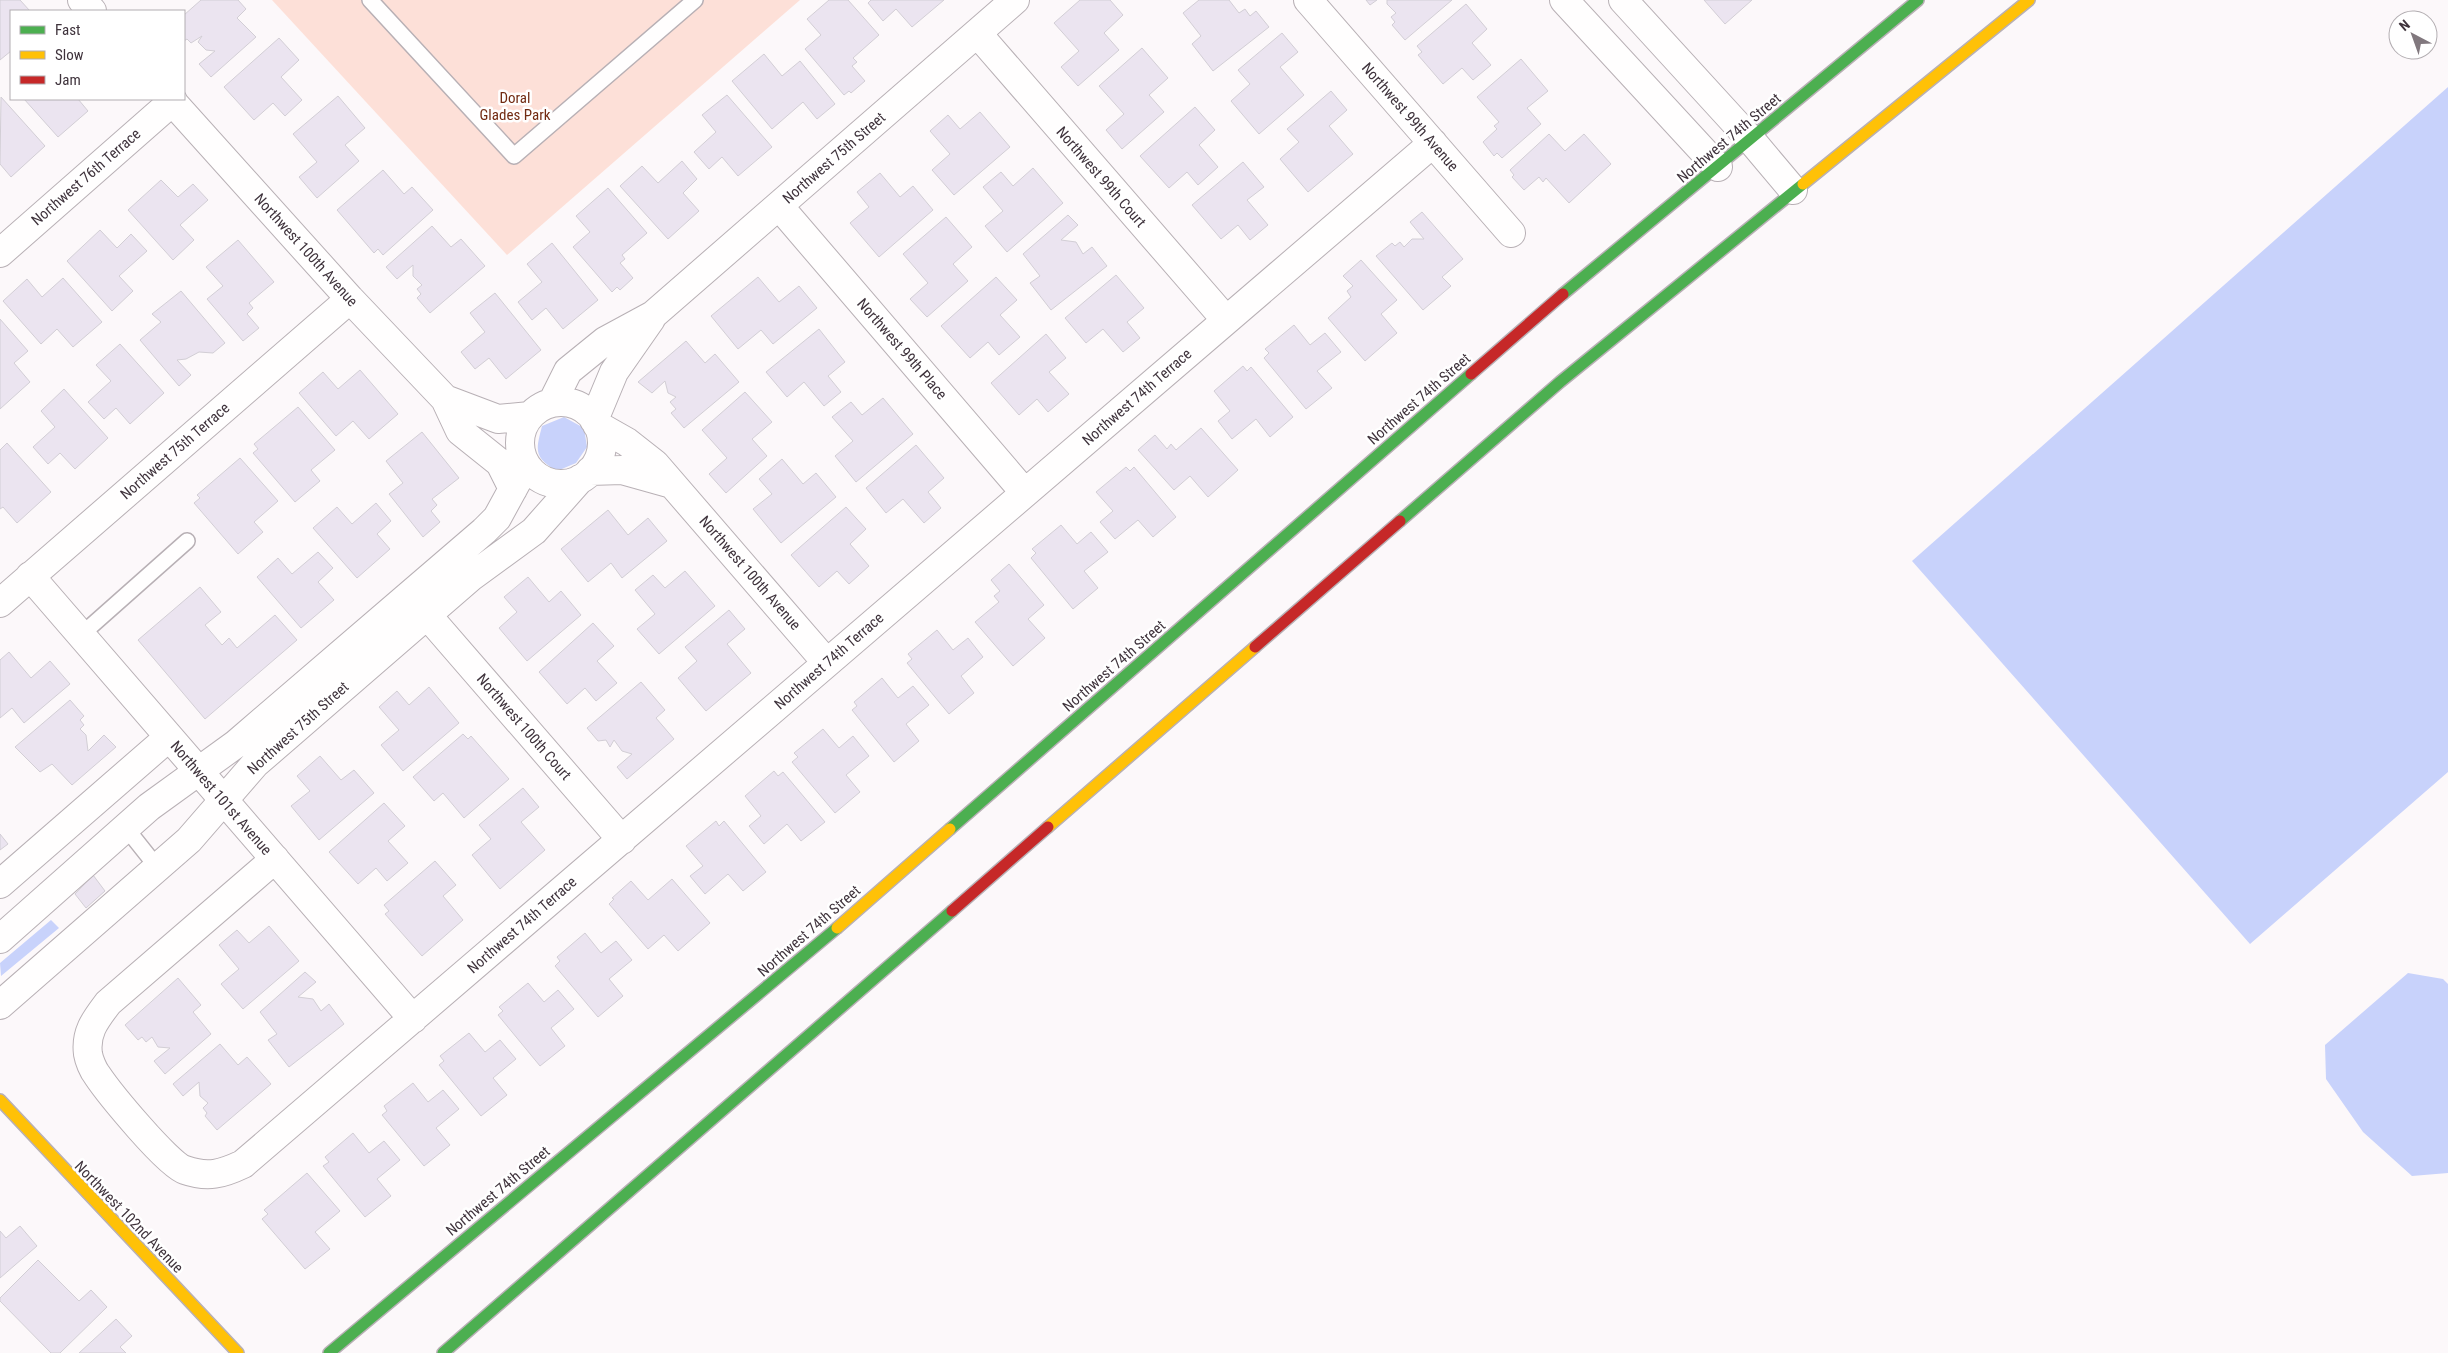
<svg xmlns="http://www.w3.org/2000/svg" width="2448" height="1353" font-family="'Roboto Condensed',sans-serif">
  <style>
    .green { fill: #fde0d8 }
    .water { fill: #c8d2fb }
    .building { fill: #ebe4f0; stroke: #d2ced5 }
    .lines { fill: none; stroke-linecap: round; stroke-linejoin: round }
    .lane-casing { stroke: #b8b0b5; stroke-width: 18 }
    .street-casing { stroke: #b8b0b5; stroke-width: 30 }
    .fast-casing { stroke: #b8b0b5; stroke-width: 14 }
    .slow-casing { stroke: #b8b0b5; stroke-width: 14 }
    .jam-casing { stroke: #b8b0b5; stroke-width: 14 }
    .lane { stroke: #fffefe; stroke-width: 15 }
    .street { stroke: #fffefe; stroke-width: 28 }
    .fast { stroke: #4caf50; stroke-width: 11 }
    .slow { stroke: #ffc107; stroke-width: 11 }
    .jam { stroke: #c62828; stroke-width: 11 }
    .labels { text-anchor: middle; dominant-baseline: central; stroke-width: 5; stroke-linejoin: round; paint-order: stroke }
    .park-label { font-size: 15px; fill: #722b12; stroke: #fff }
    .street-label { font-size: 15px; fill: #3f333c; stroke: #fff }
  </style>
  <rect width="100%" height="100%" fill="#fcf8fa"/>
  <path class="green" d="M 272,0 L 800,0 L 507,255 Z"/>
  <path class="water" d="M 2448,87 L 2448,772 L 2250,944 L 1912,561 Z
    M 564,417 L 584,428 L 587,447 L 576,463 L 557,471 C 533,457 536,450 542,426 Z
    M 51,920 L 59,928 L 1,976 L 0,963 Z
    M 2408,973 L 2443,979 L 2448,984 L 2448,1173 L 2412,1176 L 2363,1132 L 2326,1079 L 2325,1045 Z"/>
  <path class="building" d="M 0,0 L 20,0 L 30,11 L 11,11 L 11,51 L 0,60 Z
    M 201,0 L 238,0 L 246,9 L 237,18 L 256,37 L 211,77 L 199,64 L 215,51 L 206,50 L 198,42 L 202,36 L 191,43 L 187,39 L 184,41 L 184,15 Z
    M 829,0 L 848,0 L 879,35 L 853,58 L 857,62 L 852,66 L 865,81 L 851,93 L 849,91 L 844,95 L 805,49 L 821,35 L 807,19 Z
    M 871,0 L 944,0 L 912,27 L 896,9 L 883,21 L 868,3 Z
    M 1080,0 L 1110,0 L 1123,15 L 1104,33 L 1119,50 L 1078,86 L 1061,67 L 1079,51 L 1054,23 Z
    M 1199,0 L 1229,0 L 1239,13 L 1245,9 L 1250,16 L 1256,11 L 1269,27 L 1213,71 L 1192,44 L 1201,36 L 1183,13 Z
    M 1366,0 L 1377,0 L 1370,5 Z
    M 1387,0 L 1452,0 L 1405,40 L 1392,25 L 1395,22 L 1391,17 L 1396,13 L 1387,4 Z
    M 1704,0 L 1752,0 L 1725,24 Z
    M 1466,4 L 1487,29 L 1472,43 L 1491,65 L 1473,80 L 1462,68 L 1443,84 L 1418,55 L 1422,52 L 1417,46 Z
    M 1282,33 L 1298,52 L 1280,67 L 1304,95 L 1259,134 L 1231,101 L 1250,84 L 1238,70 Z
    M 279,38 L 299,60 L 281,77 L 302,100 L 285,116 L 273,103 L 254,120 L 224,87 Z
    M 1142,48 L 1168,78 L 1149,95 L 1164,112 L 1122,149 L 1106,130 L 1124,114 L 1099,86 Z
    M 764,54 L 782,76 L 800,61 L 835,104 L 817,119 L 803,102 L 772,129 L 732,81 Z
    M 1521,59 L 1548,91 L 1527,108 L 1541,124 L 1502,158 L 1497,153 L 1494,156 L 1483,142 L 1497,129 L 1494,126 L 1499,122 L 1477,97 Z
    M 1331,91 L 1347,110 L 1329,126 L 1353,154 L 1308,192 L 1280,159 L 1299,142 L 1287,129 Z
    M 727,95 L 772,147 L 738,176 L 722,157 L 709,169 L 694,152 L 716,132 L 702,115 Z
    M 338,96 L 365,128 L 345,145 L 359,161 L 317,198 L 299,177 L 317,162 L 293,134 Z
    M 1,97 L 45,146 L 11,177 L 0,164 Z
    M 24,99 L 78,99 L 88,111 L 58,137 Z
    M 1195,107 L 1215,130 L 1199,145 L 1218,167 L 1198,185 L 1187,172 L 1169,188 L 1140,156 Z
    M 980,112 L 1010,147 L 954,195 L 932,170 L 950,154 L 930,131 L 948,115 L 960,129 Z
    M 1549,134 L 1565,151 L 1584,134 L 1611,164 L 1569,203 L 1546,178 L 1543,182 L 1539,177 L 1524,190 L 1512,177 L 1514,175 L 1510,170 Z
    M 682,161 L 697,179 L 683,193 L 699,211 L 668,239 L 620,186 L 642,166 L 658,183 Z
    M 1243,162 L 1264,187 L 1247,200 L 1268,225 L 1250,240 L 1238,225 L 1221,239 L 1192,205 Z
    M 1033,168 L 1063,203 L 1007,252 L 985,226 L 1003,211 L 983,187 L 1001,172 L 1013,186 Z
    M 383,170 L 404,194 L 412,187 L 433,210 L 383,255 L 378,249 L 374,253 L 337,210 Z
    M 880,173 L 900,197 L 913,186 L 933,210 L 879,257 L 850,223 L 869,207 L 857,192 Z
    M 161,180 L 178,197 L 193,184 L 208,200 L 180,225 L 194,240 L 173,260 L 128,210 Z
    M 608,188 L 647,233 L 622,255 L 625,259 L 620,263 L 633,278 L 620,290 L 617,287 L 612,292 L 573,247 L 590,232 L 576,216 Z
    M 1422,212 L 1463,259 L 1442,277 L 1451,286 L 1423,310 L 1376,256 L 1392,243 L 1395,246 L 1400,242 L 1404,247 L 1412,239 L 1424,239 L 1410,222 Z
    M 1068,215 L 1078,225 L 1061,240 L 1076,242 L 1083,254 L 1092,247 L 1107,266 L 1051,310 L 1030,283 L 1040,276 L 1023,254 Z
    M 946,217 L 972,247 L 953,264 L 968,281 L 927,317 L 910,299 L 928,283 L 903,254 Z
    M 432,226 L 451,247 L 461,239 L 485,266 L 430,313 L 417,298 L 421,294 L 417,289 L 422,285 L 413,276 L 413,265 L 397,279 L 386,267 Z
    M 100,230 L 117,248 L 131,234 L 147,251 L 119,276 L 133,291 L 112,311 L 67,261 Z
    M 238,240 L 274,282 L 249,303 L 253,308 L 247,314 L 259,328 L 243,341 L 207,299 L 223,286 L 206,267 Z
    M 552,243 L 598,300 L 563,329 L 546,308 L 532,320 L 518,302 L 542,282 L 527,264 Z
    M 1361,260 L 1397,300 L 1381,314 L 1397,333 L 1365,361 L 1328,318 L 1351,297 L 1347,291 L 1353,286 L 1343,276 Z
    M 1116,275 L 1144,308 L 1127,322 L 1140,338 L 1123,352 L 1103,329 L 1086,343 L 1065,318 Z
    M 758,277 L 779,302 L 799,286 L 817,308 L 773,344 L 761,330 L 738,349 L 711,316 Z
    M 996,277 L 1017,300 L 1000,315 L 1020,337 L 999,355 L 988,342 L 970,358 L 941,326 Z
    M 63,278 L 102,322 L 73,347 L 57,329 L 41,344 L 3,301 L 27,279 L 42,297 Z
    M 181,291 L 225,343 L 213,353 L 199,352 L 186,359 L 177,360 L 191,375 L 179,386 L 140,340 L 161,322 L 152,314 Z
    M 495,293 L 541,350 L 506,379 L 489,358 L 475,369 L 461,352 L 485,332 L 470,313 Z
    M 0,319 L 28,351 L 14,363 L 30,382 L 0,409 Z
    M 1294,325 L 1310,345 L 1325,333 L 1341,352 L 1317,371 L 1332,388 L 1306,409 L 1264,358 L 1269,353 L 1265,349 Z
    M 819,329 L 845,362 L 828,376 L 841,392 L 824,406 L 804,382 L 787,397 L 766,372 Z
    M 1046,334 L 1066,358 L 1049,372 L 1069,394 L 1048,412 L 1037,399 L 1019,415 L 991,383 Z
    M 686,341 L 705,363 L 715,354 L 739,382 L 684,428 L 671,413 L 676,409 L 670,402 L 676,397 L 668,393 L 665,381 L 652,393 L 638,382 Z
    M 120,344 L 164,393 L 130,424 L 116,408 L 104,419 L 88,402 L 111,381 L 96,365 Z
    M 1243,366 L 1247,371 L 1251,367 L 1293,417 L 1270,437 L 1256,419 L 1232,439 L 1218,421 L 1230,411 L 1214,391 Z
    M 360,370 L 398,414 L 369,439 L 353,421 L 336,436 L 299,393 L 323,372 L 338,389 Z
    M 64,389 L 108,438 L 75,469 L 60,453 L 48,464 L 33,447 L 55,427 L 41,411 Z
    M 745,392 L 772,422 L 752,439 L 767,456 L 726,493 L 709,474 L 727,458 L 702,430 Z
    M 883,398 L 913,434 L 856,482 L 835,456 L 853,441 L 832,417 L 851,402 L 862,415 Z
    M 298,407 L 335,450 L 311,470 L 320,481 L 295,502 L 253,453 L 258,449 L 254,444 Z
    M 1201,428 L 1238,470 L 1208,497 L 1190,476 L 1174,490 L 1138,450 L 1155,435 L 1167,449 L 1171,444 L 1176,450 Z
    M 422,432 L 459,478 L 432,499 L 437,505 L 431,511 L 440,522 L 423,537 L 389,494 L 403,483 L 386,461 Z
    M 7,443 L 51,492 L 17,523 L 3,507 L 0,509 L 0,450 Z
    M 916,445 L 944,478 L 928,492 L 941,508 L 924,523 L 903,499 L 886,513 L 866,488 Z
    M 240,458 L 278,501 L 254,522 L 263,532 L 238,554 L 194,503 L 200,498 L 197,495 Z
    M 782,459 L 803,484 L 816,473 L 836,497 L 781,543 L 753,509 L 772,494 L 759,479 Z
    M 1126,467 L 1130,471 L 1134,467 L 1176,517 L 1153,537 L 1138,520 L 1115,539 L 1100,522 L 1113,511 L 1096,492 Z
    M 376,503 L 391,521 L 377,534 L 390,549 L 357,578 L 313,528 L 337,507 L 352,524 Z
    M 846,507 L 866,529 L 850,544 L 869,566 L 849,584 L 837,571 L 819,587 L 791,555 Z
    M 608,510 L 628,535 L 648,518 L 667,541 L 622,578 L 611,563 L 588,582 L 561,549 Z
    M 1061,525 L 1077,544 L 1091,532 L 1108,552 L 1084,571 L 1098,588 L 1073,609 L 1031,558 L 1036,553 L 1032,549 Z
    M 318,552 L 333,568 L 318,582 L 334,600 L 301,628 L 257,577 L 278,558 L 292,574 Z
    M 1009,564 L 1044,605 L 1028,619 L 1045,638 L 1013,666 L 975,622 L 999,602 L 994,596 L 1000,591 L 991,580 Z
    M 685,571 L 715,606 L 659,654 L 637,629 L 655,614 L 635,590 L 653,575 L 665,588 Z
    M 528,577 L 549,602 L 561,591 L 581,615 L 527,661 L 499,628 L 517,612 L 504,597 Z
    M 200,587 L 221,612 L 205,625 L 222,645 L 229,638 L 237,648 L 275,615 L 297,640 L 205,719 L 138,640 Z
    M 729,610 L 745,629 L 727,644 L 751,673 L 706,711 L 678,678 L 697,661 L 685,647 Z
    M 593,623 L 614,646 L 597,661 L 617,683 L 596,701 L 585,688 L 567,704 L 539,672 Z
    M 937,630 L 953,650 L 968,638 L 983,657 L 961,676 L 974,693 L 949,714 L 907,663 L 912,659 L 908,654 Z
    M 9,652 L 31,678 L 50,661 L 70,684 L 24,723 L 12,708 L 0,718 L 0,660 Z
    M 882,678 L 898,698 L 913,686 L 929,705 L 906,724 L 919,741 L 894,762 L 852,710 L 857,706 L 854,702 Z
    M 641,682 L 665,710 L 656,718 L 674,739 L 627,779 L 617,767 L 632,754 L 622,751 L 614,740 L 610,747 L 606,740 L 598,741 L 587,728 Z
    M 429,687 L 459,723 L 403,771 L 381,745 L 399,730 L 379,707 L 397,691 L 409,705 Z
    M 70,700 L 84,716 L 80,720 L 84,725 L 80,729 L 86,735 L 88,751 L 104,735 L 116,747 L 72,785 L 52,764 L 40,772 L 15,747 Z
    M 823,729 L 839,748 L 853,736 L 869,756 L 846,775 L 860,792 L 835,813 L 792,762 L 798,757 L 794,753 Z
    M 463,734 L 468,739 L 471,736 L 509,779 L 464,818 L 443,793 L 434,801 L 413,777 Z
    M 320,756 L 341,780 L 354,770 L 374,793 L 319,840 L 291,806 L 310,791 L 297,776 Z
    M 774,771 L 778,776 L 783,772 L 825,822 L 801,841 L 787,824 L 764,844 L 749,826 L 761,816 L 745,796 Z
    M 523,788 L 539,807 L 521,822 L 545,850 L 500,889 L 472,855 L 491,839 L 479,825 Z
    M 384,803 L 405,826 L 388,841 L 408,863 L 387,881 L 376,868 L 358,884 L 329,852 Z
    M 716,821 L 719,826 L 724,821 L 766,872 L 743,891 L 728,874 L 705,894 L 690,876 L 703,866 L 686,846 Z
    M 0,834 L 8,844 L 0,850 Z
    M 435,861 L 456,885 L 443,896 L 463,920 L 422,956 L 385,914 L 389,911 L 384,905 Z
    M 93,875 L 105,891 L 86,908 L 75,894 Z
    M 672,879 L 710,923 L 678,951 L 664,935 L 648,949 L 609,904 L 614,899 L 612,898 L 631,881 L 648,900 Z
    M 269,926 L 299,961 L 243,1009 L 221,984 L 239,969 L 219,945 L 237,930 L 249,943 Z
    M 585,933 L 601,953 L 616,941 L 632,960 L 609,979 L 623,996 L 598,1017 L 555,966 L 560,961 L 557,957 Z
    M 305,972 L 316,982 L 298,997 L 313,999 L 321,1011 L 329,1004 L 344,1024 L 289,1067 L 268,1040 L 277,1034 L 260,1012 Z
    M 178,978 L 201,1005 L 193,1012 L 211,1034 L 165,1074 L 154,1061 L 170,1048 L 158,1047 L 152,1037 L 146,1042 L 142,1037 L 138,1040 L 125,1025 Z
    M 528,983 L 544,1002 L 558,990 L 574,1009 L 551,1028 L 565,1046 L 540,1066 L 498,1015 L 503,1011 L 499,1007 Z
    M 469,1033 L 485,1052 L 500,1040 L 516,1059 L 493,1078 L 507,1095 L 481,1116 L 439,1065 L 444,1061 L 440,1056 Z
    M 220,1044 L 238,1065 L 247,1057 L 271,1084 L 217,1130 L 205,1116 L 207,1113 L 203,1108 L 208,1103 L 200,1096 L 199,1082 L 183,1096 L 173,1084 Z
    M 413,1083 L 428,1102 L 443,1090 L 459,1109 L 436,1128 L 450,1145 L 424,1166 L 382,1115 L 387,1111 L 384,1106 Z
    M 353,1133 L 369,1153 L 384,1141 L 400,1160 L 377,1179 L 391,1196 L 365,1217 L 323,1166 L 329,1162 L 325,1157 Z
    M 307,1173 L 340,1211 L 315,1232 L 330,1249 L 305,1269 L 262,1219 L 268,1214 L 264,1210 Z
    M 20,1226 L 37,1246 L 0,1278 L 0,1231 L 6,1238 Z
    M 38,1260 L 79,1301 L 91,1290 L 107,1307 L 60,1353 L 51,1353 L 0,1301 L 0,1298 Z
    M 116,1319 L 132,1336 L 120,1347 L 126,1353 L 79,1353 Z"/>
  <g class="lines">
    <g class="lane-casing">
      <path id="lane" d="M 370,0 L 514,156 L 695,0
        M 81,635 L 187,541
        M 126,828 L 157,867"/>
    </g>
    <g class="street-casing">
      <path id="street" d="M 82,0 L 92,11
        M 1308,0 L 1511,233
        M 1564,0 L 1718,167
        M 1623,0 L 1751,140 L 1793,190
        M 977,33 L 1226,320
        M 170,99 L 350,299 L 445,399 L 460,431 L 500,463 L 513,489
        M 779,206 L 1025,493
        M 0,253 L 173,101
        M 445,399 L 498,419 L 530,416
        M520 443a41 41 0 1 1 82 0a41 41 0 1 1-82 0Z
        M 552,403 L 568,371 L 605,341 L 653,315 L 1015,0
        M 594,420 L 614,372 L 651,319
        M 597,425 L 627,442 L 655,464 L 827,663
        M 590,471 L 622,470 L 672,484
        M 30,576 L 413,1019
        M 0,603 L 350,299
        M 427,615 L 622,840
        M 275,859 L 108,1003 C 96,1019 85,1032 88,1054 C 89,1060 93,1070 97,1075 C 109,1093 168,1165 185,1170 C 208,1178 222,1174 243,1164 L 1433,143
        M 0,884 L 169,737
        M 0,939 L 149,807 L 236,744 L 484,531 L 497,518 L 526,465
        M 0,1005 L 189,840 L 255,764 L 471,577 L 534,531 L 580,479"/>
    </g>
    <g class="fast-casing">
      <path id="fast" d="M 1563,294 L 1918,0
        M 1400,521 L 1560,382 L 1803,184
        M 950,829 L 1471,374
        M 329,1353 L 837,928
        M 443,1353 L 952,911"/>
    </g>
    <g class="slow-casing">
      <path id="slow" d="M 1803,184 L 2029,0
        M 1048,827 L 1255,647
        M 837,928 L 950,829
        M 0,1100 L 238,1353"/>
    </g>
    <g class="jam-casing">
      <path id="jam" d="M 1471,374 L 1563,294
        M 1255,647 L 1400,521
        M 952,911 L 1048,827"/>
    </g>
    <use href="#lane" class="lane"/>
    <use href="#street" class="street"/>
    <use href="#fast" class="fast"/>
    <use href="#slow" class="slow"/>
    <use href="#jam" class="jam"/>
  </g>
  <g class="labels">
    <g class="park-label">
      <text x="515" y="98">Doral<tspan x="515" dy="17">Glades Park</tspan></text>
    </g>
    <g class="street-label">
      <text transform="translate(1410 117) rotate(49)">Northwest 99th Avenue</text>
      <text transform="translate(1729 138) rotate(-40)">Northwest 74th Street</text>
      <text transform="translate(834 158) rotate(-41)">Northwest 75th Street</text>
      <text transform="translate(86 177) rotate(-41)">Northwest 76th Terrace</text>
      <text transform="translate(1101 177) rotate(49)">Northwest 99th Court</text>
      <text transform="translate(306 250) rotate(48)">Northwest 100th Avenue</text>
      <text transform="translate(902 349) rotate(49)">Northwest 99th Place</text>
      <text transform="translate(1137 397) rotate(-41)">Northwest 74th Terrace</text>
      <text transform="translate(1419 399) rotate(-41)">Northwest 74th Street</text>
      <text transform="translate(175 451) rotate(-41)">Northwest 75th Terrace</text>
      <text transform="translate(750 573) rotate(49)">Northwest 100th Avenue</text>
      <text transform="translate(829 661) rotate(-41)">Northwest 74th Terrace</text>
      <text transform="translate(1114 666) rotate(-41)">Northwest 74th Street</text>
      <text transform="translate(524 727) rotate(49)">Northwest 100th Court</text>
      <text transform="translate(298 728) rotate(-42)">Northwest 75th Street</text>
      <text transform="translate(221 798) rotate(49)">Northwest 101st Avenue</text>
      <text transform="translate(522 925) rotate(-41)">Northwest 74th Terrace</text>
      <text transform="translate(809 931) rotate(-41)">Northwest 74th Street</text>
      <text transform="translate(498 1191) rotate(-40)">Northwest 74th Street</text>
      <text transform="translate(129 1217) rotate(46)">Northwest 102nd Avenue</text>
    </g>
  </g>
  <rect x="10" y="10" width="175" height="90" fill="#ffffff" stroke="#b2adb1"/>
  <rect x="20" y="26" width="25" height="8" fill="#4caf50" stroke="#b2adb1"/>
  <text x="55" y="35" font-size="15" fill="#3f333c">Fast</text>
  <rect x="20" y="51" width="25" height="8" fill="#ffc107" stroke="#b2adb1"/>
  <text x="55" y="60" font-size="15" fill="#3f333c">Slow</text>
  <rect x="20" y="76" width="25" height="8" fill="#c62828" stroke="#b2adb1"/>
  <text x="55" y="85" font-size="15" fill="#3f333c">Jam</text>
  <g transform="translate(2413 35) rotate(319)"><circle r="24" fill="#ffffff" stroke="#b2adb1"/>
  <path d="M0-4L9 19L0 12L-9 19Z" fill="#81787e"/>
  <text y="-8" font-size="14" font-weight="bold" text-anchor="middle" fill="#3f333c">N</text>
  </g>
</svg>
